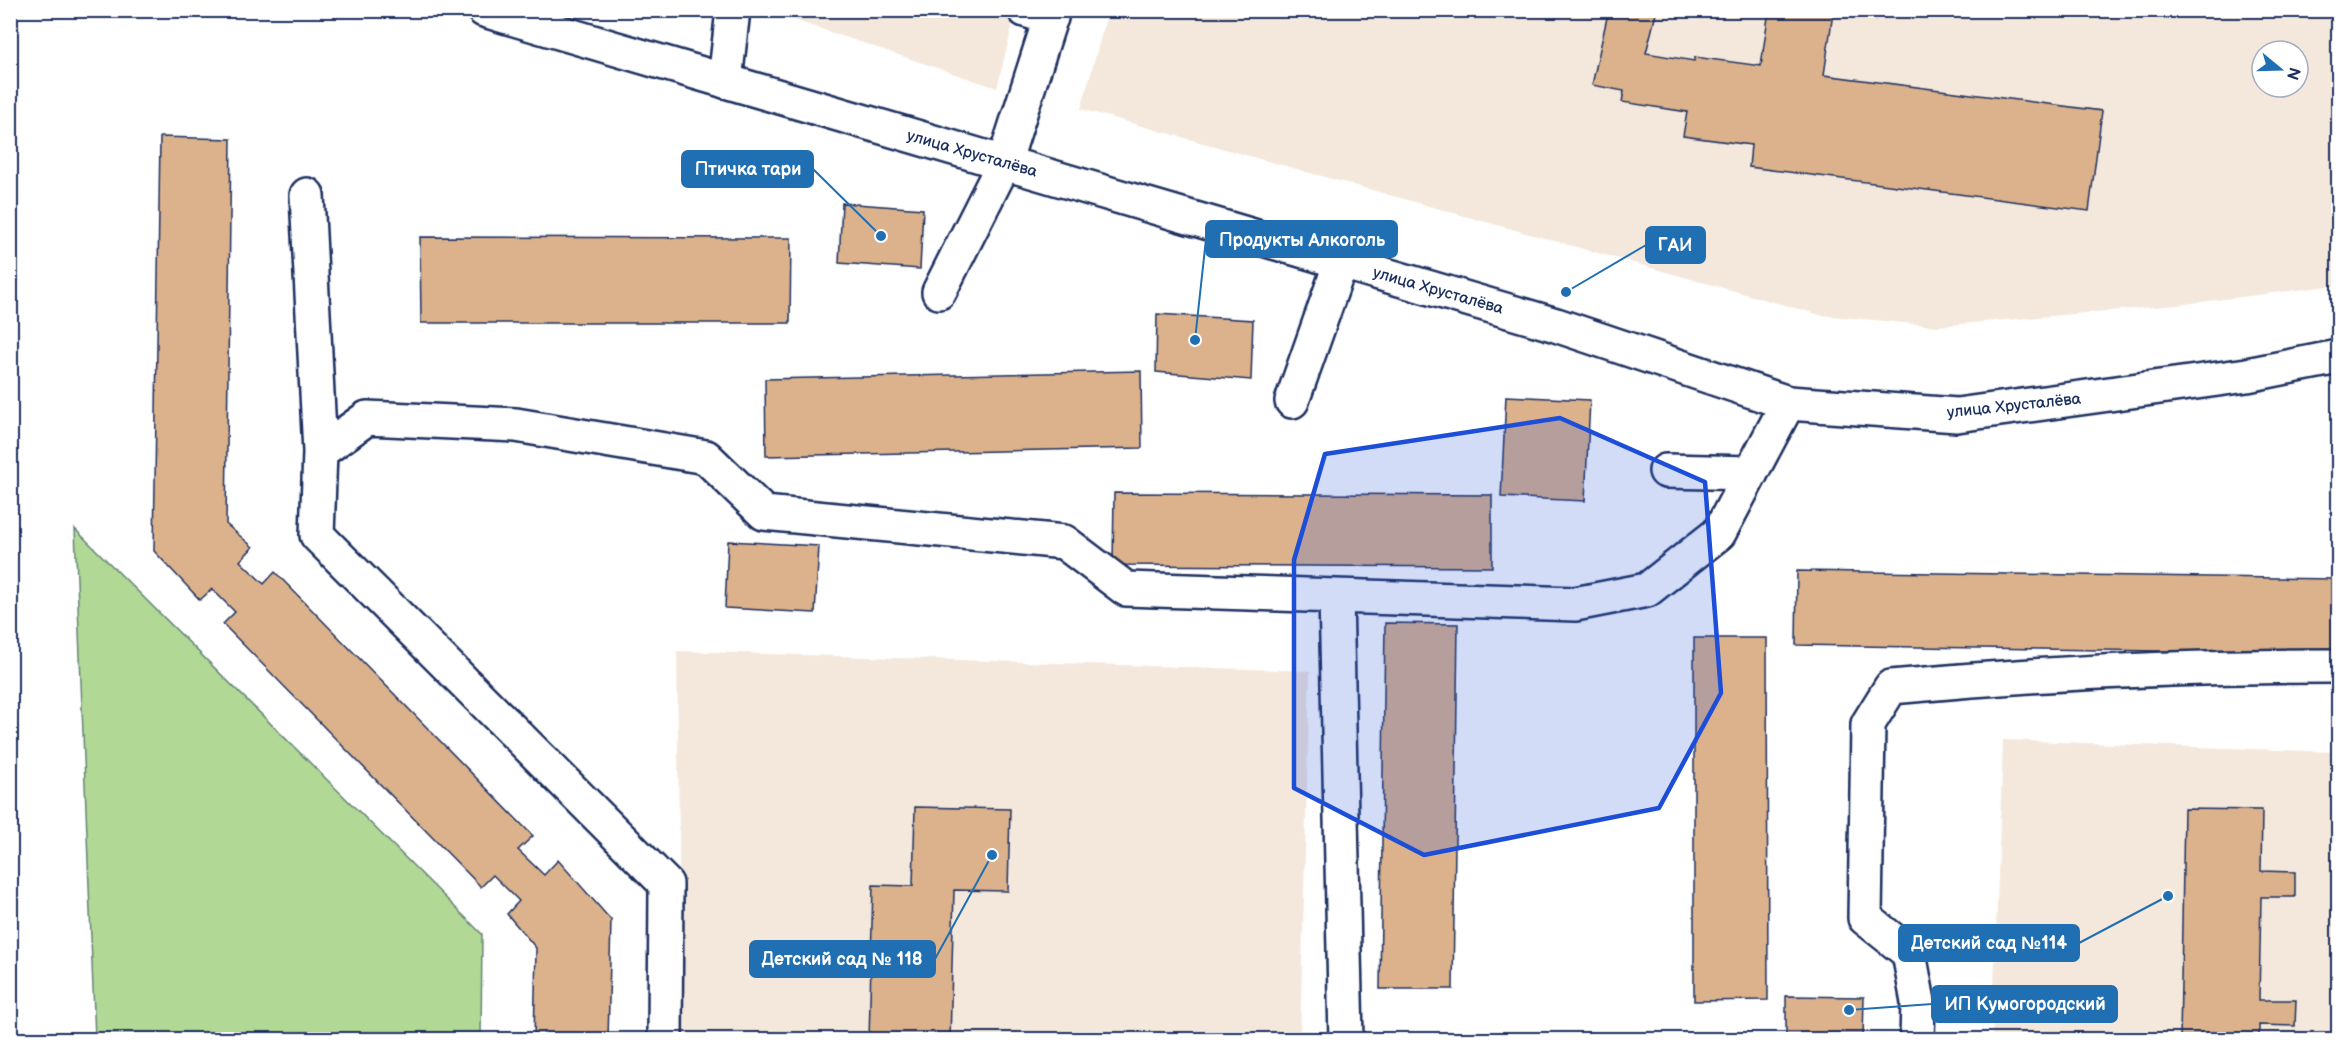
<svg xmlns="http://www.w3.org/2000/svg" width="2349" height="1050" font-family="'Balsamiq Sans',sans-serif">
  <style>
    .built { fill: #f4e8dc; fill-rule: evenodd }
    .green { fill: #b1d894; stroke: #668479; stroke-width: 1.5 }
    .building { fill: #dbb28c; stroke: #1b2f5e; stroke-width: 1.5 }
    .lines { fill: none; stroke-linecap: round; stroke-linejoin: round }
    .minor-casing { stroke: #1b2f5e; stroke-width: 38 }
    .major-casing { stroke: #1b2f5e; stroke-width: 38 }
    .minor { stroke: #fff; stroke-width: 33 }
    .major { stroke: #fff; stroke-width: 33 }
    .marked { fill: #1d4ed8; fill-opacity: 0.2; stroke: #1d4ed8; stroke-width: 4.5; stroke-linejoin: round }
    .labels { text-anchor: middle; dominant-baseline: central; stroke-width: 4.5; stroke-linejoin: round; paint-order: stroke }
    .street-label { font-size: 16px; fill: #1b2f5e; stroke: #fff }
    .leader { fill: none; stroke: #1f6fb2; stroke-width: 2 }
    .callout-dot { fill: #1f6fb2; stroke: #fff; stroke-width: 2 }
    .callout { fill: #1f6fb2; stroke: #1f6fb2; stroke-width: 2 }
    .callout-label { font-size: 18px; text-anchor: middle; font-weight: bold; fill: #fff }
  </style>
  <rect width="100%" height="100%" fill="#fff"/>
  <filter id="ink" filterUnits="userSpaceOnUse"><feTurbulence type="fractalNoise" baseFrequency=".0167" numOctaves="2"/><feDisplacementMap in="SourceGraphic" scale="12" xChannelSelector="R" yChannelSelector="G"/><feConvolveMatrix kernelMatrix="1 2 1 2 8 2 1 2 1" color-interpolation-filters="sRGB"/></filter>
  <g filter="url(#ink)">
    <path class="built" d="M 767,11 L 1016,11 L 997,88 Z
      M 1108,11 L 2338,11 L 2338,285 L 2177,305 L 1937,326 L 1820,315 L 1081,109 ZM 2262,51 L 2298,51 L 2298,87 L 2262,87 Z
      M 677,651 L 1310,671 L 1300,1039 L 681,1039 Z
      M 2003,740 L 2338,752 L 2338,1039 L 1992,1040 Z"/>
    <path class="green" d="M 75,529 L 482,934 L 481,1039 L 95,1039 Z"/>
    <path class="building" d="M 1602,10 L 1657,10 L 1646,53 L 1694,61 L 1695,57 L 1761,66 L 1769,10 L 1878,10 L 1877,19 L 1833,13 L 1824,75 L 2102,111 L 2089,211 L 1749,167 L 1751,145 L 1683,136 L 1687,112 L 1622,102 L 1624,91 L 1592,85 L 1608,13 Z
      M 160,137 L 231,139 L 226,524 L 253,547 L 240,561 L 264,584 L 275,572 L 533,836 L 518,850 L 544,875 L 558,860 L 611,920 L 608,1040 L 534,1040 L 536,948 L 507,914 L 519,901 L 493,875 L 481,887 L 223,624 L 235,612 L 212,589 L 200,600 L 154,551 Z
      M 842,203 L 923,209 L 920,269 L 839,263 Z
      M 420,237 L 791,238 L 790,323 L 421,323 Z
      M 1157,314 L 1253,320 L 1251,380 L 1156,372 Z
      M 1141,371 L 1142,448 L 766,456 L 765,379 Z
      M 1506,396 L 1590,400 L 1585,501 L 1501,497 Z
      M 1114,493 L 1492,495 L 1492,567 L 1113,565 Z
      M 728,541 L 819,546 L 815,613 L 725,608 Z
      M 1797,571 L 2338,579 L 2338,654 L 1796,645 Z
      M 1385,623 L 1458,624 L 1453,989 L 1380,989 Z
      M 1694,638 L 1767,638 L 1768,1000 L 1694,1001 Z
      M 915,807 L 1010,809 L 1008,891 L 954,890 L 950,1040 L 869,1040 L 873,885 L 913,886 Z
      M 2184,809 L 2262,810 L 2261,871 L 2295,872 L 2295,897 L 2261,897 L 2259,1000 L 2296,1000 L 2295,1026 L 2259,1025 L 2259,1040 L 2180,1040 Z
      M 1786,996 L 1864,997 L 1863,1040 L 1786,1040 Z"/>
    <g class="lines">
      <g class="minor-casing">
        <path id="minor" d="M 1025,10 L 1051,18
          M 725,81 L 733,10
          M 307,195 L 320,452
          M 939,292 L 1004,163 L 1053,10
          M 1292,401 L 1341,262
          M 1666,471 L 1751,473
          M 665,1040 L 666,884 L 317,535 L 320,452 L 367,418 L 516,425 L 706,457 L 764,513 L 1064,542 L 1126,589 L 1336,596
          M 1346,1040 L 1336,596 L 1575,604 L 1647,590 L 1719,533 L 1788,403
          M 1917,1040 L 1918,1002 L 1909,953 L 1865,918 L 1868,724 L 1891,687 C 2040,673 2189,666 2338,666"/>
      </g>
      <g class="major-casing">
        <path id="major" d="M 484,10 L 1556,325 L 1788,403 L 1957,415 L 2247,375 L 2338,357"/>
      </g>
      <use href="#minor" class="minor"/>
      <use href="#major" class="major"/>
    </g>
  </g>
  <path class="marked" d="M 1560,418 L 1705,482 L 1721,693 L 1659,808 L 1424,855 L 1294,788 L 1294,560 L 1325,454 Z"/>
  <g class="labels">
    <g class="street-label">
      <text transform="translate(972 154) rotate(16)">улица Хрусталёва</text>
      <text transform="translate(1438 291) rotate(16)">улица Хрусталёва</text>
      <text transform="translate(2014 406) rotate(-6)">улица Хрусталёва</text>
    </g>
  </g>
  <path class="leader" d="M881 236L813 169M1195 340L1206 239M1566 292L1646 245M2168 896L2079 943M992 855L935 959M1849 1010L1932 1004"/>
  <g class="callout-dot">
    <circle cx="881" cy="236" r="6"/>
    <circle cx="1195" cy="340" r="6"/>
    <circle cx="1566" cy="292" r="6"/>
    <circle cx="2168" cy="896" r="6"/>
    <circle cx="992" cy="855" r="6"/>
    <circle cx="1849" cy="1010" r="6"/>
  </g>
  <g class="callout">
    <rect x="682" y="151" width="131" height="36" rx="6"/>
    <rect x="1206" y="221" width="191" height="36" rx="6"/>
    <rect x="1646" y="227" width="59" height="36" rx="6"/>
    <rect x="1899" y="925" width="180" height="36" rx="6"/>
    <rect x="750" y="941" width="185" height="36" rx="6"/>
    <rect x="1932" y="986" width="185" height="36" rx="6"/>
  </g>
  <g class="callout-label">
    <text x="748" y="175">Птичка тари</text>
    <text x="1302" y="246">Продукты Алкоголь</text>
    <text x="1675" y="251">ГАИ</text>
    <text x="1989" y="949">Детский сад №114</text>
    <text x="842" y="965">Детский сад № 118</text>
    <text x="2025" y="1010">ИП Кумогородский</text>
  </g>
  <rect width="2349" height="1050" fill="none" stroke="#fff" stroke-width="36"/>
  <rect x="18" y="18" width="2313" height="1014" fill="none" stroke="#1b2f5e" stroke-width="2" filter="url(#ink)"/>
  <g transform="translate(2280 69) rotate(109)"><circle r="28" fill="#ffffff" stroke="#a4acbf" stroke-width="1.5"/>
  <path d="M0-4.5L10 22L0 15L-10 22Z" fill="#1f6fb2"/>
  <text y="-9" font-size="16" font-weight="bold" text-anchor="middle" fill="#1b2f5e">N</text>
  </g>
</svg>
